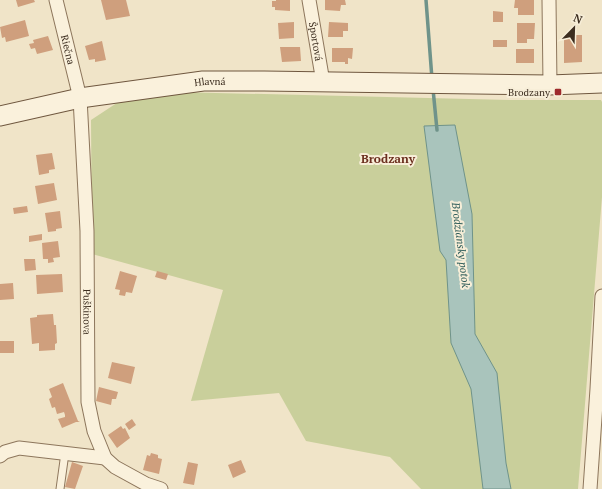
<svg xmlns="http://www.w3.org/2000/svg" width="602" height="489" font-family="'PT Serif',serif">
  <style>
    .green { fill: #c9cf9b }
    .water { fill: #a9c4bc; stroke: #6f938a }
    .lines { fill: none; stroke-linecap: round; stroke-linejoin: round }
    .stream { stroke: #6f938a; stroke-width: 3.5 }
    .building { fill: #cf9f7d }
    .lane-casing { stroke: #8d765c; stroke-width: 9 }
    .street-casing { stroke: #8d765c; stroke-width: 15 }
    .secondary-casing { stroke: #6f573f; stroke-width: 21 }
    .lane { stroke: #faf1dc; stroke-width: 7 }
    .street { stroke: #faf1dc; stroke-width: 13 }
    .secondary { stroke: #faf1dc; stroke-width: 19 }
    .poi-dot { fill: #9e2a2b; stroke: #f7eed8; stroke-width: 1.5 }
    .labels { text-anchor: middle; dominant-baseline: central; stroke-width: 4; stroke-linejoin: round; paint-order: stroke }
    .street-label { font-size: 10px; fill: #3d2e20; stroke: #f7eed8 }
    .poi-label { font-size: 10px; fill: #3d2e20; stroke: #f7eed8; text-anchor: end }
    .water-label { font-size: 11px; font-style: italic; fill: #2f5d5a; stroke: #f7eed8 }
    .quarter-label { font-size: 12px; font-weight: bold; fill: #6b2e1e; stroke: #f7eed8 }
  </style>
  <rect width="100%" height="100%" fill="#f0e4c8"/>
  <path class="green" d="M 135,91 L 512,100 L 601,100 L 602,102 L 602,197 L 578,489 L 421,489 L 390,457 L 306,441 L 279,393 L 191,401 L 223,290 L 92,254 L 91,120 Z"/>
  <path class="water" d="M 455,125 L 472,214 L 475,334 L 497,373 L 506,463 L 511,489 L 483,489 L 471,389 L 451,343 L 446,260 L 440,251 L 424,126 Z"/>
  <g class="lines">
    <path class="stream" d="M 426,0 L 432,79
      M 433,89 L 437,130"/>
  </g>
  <path class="building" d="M 16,0 L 34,0 L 35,2 L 18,7 Z
    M 101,0 L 126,0 L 130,16 L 106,20 Z
    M 276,0 L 290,0 L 290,11 L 275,10 L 275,7 L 272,7 L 272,1 L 276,1 Z
    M 325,0 L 345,0 L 346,5 L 341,5 L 340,11 L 325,10 Z
    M 515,0 L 534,0 L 534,15 L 518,15 L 518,8 L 514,8 Z
    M 493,11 L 503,12 L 503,22 L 493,22 Z
    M 25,20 L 29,36 L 6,42 L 5,37 L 2,38 L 0,27 Z
    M 294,22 L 294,38 L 279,39 L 278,23 Z
    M 329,22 L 348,23 L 348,31 L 343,31 L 343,37 L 328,37 Z
    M 517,23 L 535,23 L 534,39 L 527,39 L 527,43 L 517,43 Z
    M 564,35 L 582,35 L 582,62 L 564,63 Z
    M 48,36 L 53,50 L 37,54 L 35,48 L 31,49 L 29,44 L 34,43 L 33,40 Z
    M 493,40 L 507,40 L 507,47 L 493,47 Z
    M 102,41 L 106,60 L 95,62 L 95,59 L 89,60 L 85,46 Z
    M 280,47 L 300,47 L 301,61 L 282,62 Z
    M 332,48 L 353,48 L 352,59 L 348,58 L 348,64 L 345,64 L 345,62 L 332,62 Z
    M 516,49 L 534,49 L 534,63 L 516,63 Z
    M 52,153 L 55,169 L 49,170 L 49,173 L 39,175 L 36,155 Z
    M 54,183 L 57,200 L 38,204 L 35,186 Z
    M 27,206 L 28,212 L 14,214 L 13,208 Z
    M 60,211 L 62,228 L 56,229 L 56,231 L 48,232 L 45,213 Z
    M 42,234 L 42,240 L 29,242 L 29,236 Z
    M 58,241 L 60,257 L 53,258 L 54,262 L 48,263 L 48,259 L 43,259 L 42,243 Z
    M 24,259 L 35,259 L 36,270 L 25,271 Z
    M 120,271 L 137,276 L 132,293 L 126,292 L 125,296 L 119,295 L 120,290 L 115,289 Z
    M 157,271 L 168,274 L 166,280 L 155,277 Z
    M 62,274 L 63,292 L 37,294 L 36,275 Z
    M 13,283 L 14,299 L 0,300 L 0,284 Z
    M 53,314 L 54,325 L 56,325 L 57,343 L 55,344 L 55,350 L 39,351 L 39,343 L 32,344 L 30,318 L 37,317 L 37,315 Z
    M 0,341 L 14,341 L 14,353 L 0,353 Z
    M 112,362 L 135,367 L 131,384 L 108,378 Z
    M 63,383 L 78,421 L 80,422 L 76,422 L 62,428 L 58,419 L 65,417 L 65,415 L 64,412 L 57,414 L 55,407 L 52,408 L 49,399 L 52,397 L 49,389 Z
    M 99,387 L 118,392 L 116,399 L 112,399 L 111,405 L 96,401 Z
    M 132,419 L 136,425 L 129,430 L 125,424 Z
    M 121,426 L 123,429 L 125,428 L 130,438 L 117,448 L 108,435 Z
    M 151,453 L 158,455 L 158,458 L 162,459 L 159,474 L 143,470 L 147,455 L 150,456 Z
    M 241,460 L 246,472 L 233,478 L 228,465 Z
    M 72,462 L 83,466 L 75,489 L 65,487 Z
    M 188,462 L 198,464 L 194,485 L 183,483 Z"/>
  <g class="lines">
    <g class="lane-casing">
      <path id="lane" d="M 60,489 L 65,453"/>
    </g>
    <g class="street-casing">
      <g id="street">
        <path id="s1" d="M 56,0 L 80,98 L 87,231 L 88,402 L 94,431 L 105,458 L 115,467 L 146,484 L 161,489"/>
        <path id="s2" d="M 309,0 L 323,82"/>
        <path d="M 549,0 L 550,85"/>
        <path d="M 0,456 L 5,452 L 19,448 L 105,458"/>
        <path d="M 590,489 L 597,389 L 602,296"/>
      </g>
    </g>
    <g class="secondary-casing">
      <g id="secondary">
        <path id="s3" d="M 0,116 L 80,98 L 203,81 L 264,81 L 550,85 L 602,83"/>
      </g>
    </g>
    <use href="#lane" class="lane"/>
    <use href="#street" class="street"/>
    <use href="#secondary" class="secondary"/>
  </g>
  <rect class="poi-dot" x="554" y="88" width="8" height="8" rx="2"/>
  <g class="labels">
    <g class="street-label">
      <text stroke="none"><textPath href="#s2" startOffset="42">Športová</textPath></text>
      <text stroke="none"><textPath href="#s1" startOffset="51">Riečna</textPath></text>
      <text stroke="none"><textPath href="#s3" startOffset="213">Hlavná</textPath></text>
      <text stroke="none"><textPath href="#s1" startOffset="315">Puškinova</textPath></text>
    </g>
    <g class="poi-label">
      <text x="550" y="92">Brodzany</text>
    </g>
    <g class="water-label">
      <text transform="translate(461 245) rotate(83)">Brodziansky potok</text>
    </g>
    <g class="quarter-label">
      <text x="388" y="158">Brodzany</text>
    </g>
  </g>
  <g transform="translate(574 28) rotate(23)" stroke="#f7eed8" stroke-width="3" paint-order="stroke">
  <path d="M0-3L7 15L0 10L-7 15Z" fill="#3d2e20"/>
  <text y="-6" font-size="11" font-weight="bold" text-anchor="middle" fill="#3d2e20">N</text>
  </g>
</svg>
